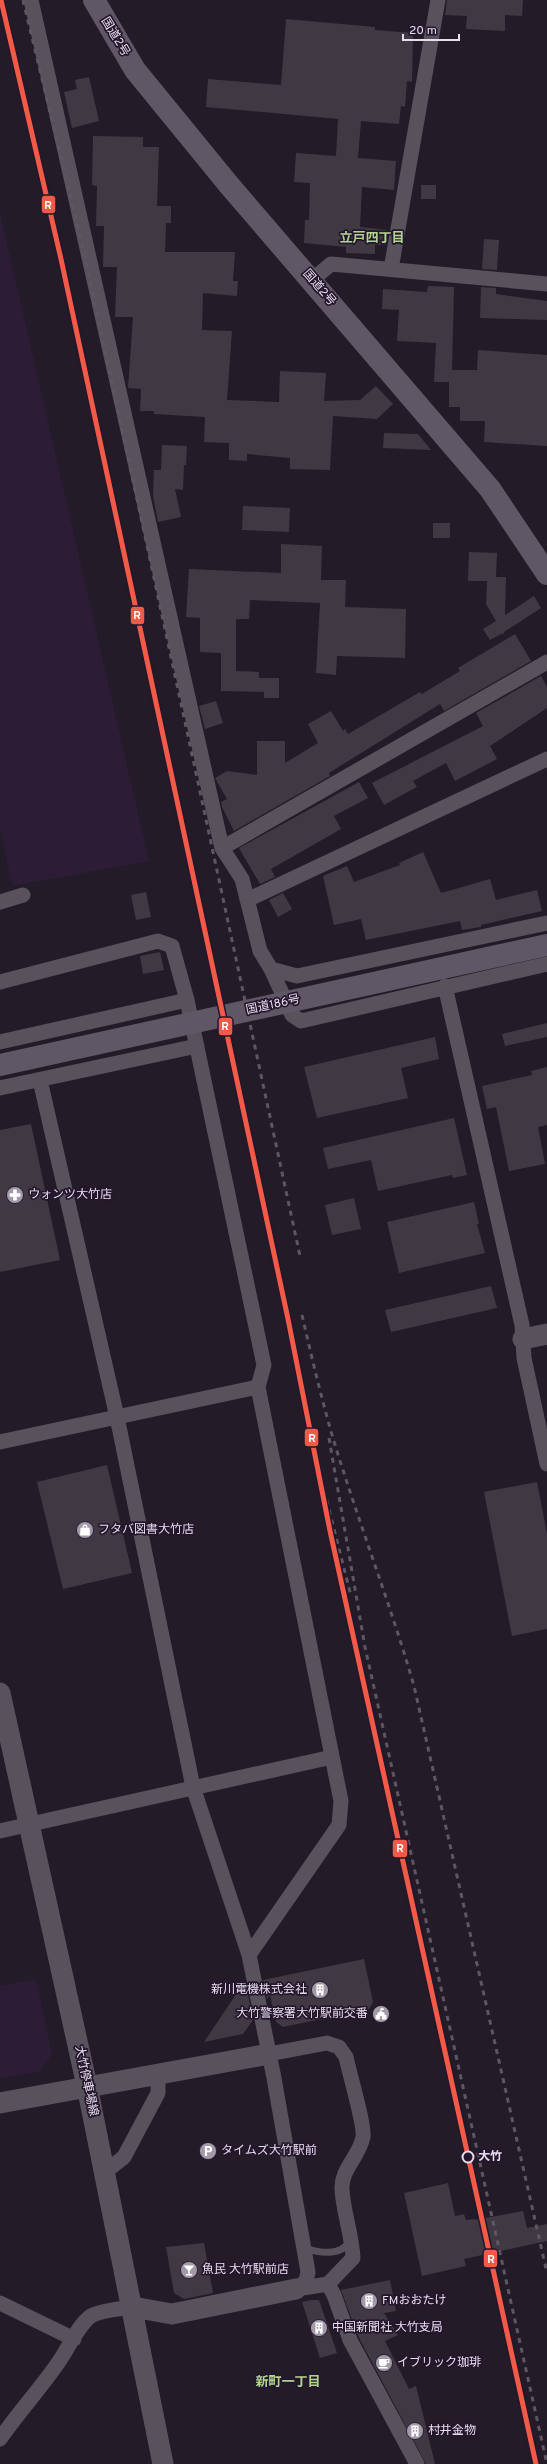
<svg xmlns="http://www.w3.org/2000/svg" width="547" height="2464" font-family="Overpass,'Noto Sans JP',sans-serif">
  <style>
    .built { fill: #2c1c35 }
    .building { fill: #403944 }
    .lines { fill: none; stroke-linecap: round; stroke-linejoin: round }
    .lane { stroke: #58525d; stroke-width: 7 }
    .street { stroke: #58525d; stroke-width: 15 }
    .secondary { stroke: #58525d; stroke-width: 21 }
    .highway { stroke: #605766; stroke-width: 22 }
    .rail { stroke: #5e5762; stroke-width: 3; stroke-dasharray: 5 5; stroke-linecap: butt }
    .rail-1-casing { stroke: #24162c; stroke-width: 8 }
    .rail-1 { stroke: #f25a48; stroke-width: 5 }
    .stop-dot { fill: #24162c; stroke: #e7deed; stroke-width: 2 }
    .labels { text-anchor: middle; dominant-baseline: central; stroke-width: 3.5; stroke-linejoin: round; paint-order: stroke }
    .street-label { font-size: 12px; fill: #e7deed; stroke: #24162c }
    .poi-label { font-size: 12px; fill: #e7deed; stroke: #24162c; text-anchor: start }
    .stop-label { font-size: 12px; font-weight: bold; fill: #e7deed; stroke: #24162c; text-anchor: start }
    .neighbourhood-label { font-size: 13px; font-weight: bold; fill: #b2d691; stroke: #24162c }
    .line-badge { stroke: #24162c; stroke-width: 1.5 }
    .badge-label { font-size: 11px; text-anchor: middle; font-weight: bold; fill: #fff }
  </style>
  <rect width="100%" height="100%" fill="#231b27"/>
  <path class="built" d="M 0,213 L 149,861 L 12,886 L 0,828 Z
    M 36,1979 L 52,2054 L 41,2071 L 0,2079 L 0,1986 Z"/>
  <path class="building" d="M 447,0 L 523,0 L 522,16 L 505,15 L 505,31 L 466,29 L 467,16 L 445,15 Z
    M 286,19 L 375,27 L 375,30 L 413,33 L 412,82 L 407,81 L 405,107 L 401,106 L 399,124 L 361,121 L 358,158 L 396,161 L 394,190 L 362,187 L 360,227 L 387,230 L 386,245 L 375,245 L 375,254 L 346,253 L 346,247 L 304,243 L 305,220 L 309,220 L 310,183 L 294,182 L 296,153 L 336,156 L 338,119 L 206,107 L 208,79 L 281,85 Z
    M 89,77 L 99,121 L 72,128 L 64,92 L 77,89 L 75,80 Z
    M 93,136 L 143,137 L 143,147 L 159,147 L 157,206 L 171,206 L 171,223 L 166,223 L 165,252 L 235,252 L 233,281 L 238,281 L 237,296 L 203,293 L 202,330 L 232,331 L 227,400 L 279,402 L 280,371 L 326,373 L 324,401 L 360,400 L 376,386 L 393,404 L 377,419 L 333,416 L 330,470 L 290,469 L 290,458 L 247,454 L 247,461 L 229,460 L 229,443 L 204,442 L 205,417 L 154,414 L 154,411 L 140,411 L 141,389 L 128,388 L 133,317 L 115,317 L 117,267 L 103,267 L 104,226 L 96,226 L 97,186 L 92,185 Z
    M 421,185 L 436,185 L 436,199 L 421,199 Z
    M 484,239 L 499,240 L 497,270 L 482,269 Z
    M 428,286 L 454,287 L 452,370 L 477,370 L 478,350 L 547,355 L 547,446 L 484,442 L 485,421 L 460,421 L 460,407 L 449,407 L 449,382 L 434,382 L 436,343 L 397,341 L 399,310 L 382,309 L 383,289 L 427,292 Z
    M 481,287 L 496,288 L 496,294 L 547,301 L 547,320 L 480,318 Z
    M 384,433 L 418,434 L 431,450 L 383,448 Z
    M 162,445 L 187,446 L 186,465 L 184,465 L 183,490 L 175,489 L 181,517 L 158,522 L 153,496 L 154,470 L 161,470 Z
    M 243,506 L 290,508 L 289,532 L 242,530 Z
    M 433,523 L 450,523 L 450,538 L 433,538 Z
    M 281,544 L 322,546 L 321,580 L 346,580 L 345,607 L 406,609 L 405,658 L 337,656 L 336,675 L 316,673 L 320,603 L 250,600 L 249,619 L 236,619 L 236,671 L 259,672 L 259,678 L 279,678 L 279,698 L 264,698 L 264,692 L 221,691 L 221,653 L 200,652 L 200,618 L 186,617 L 189,569 L 281,573 Z
    M 469,552 L 497,553 L 496,577 L 506,577 L 505,615 L 534,596 L 541,608 L 504,632 L 504,635 L 503,633 L 490,640 L 483,629 L 496,621 L 486,604 L 487,581 L 468,581 Z
    M 515,634 L 531,661 L 444,711 L 440,704 L 329,773 L 330,776 L 234,831 L 222,807 L 221,802 L 227,799 L 215,778 L 227,771 L 257,775 L 257,741 L 285,741 L 285,763 L 318,743 L 308,724 L 331,711 L 343,731 L 345,729 L 348,734 L 420,692 L 422,694 L 460,671 L 458,668 Z
    M 541,676 L 547,687 L 547,708 L 490,746 L 497,759 L 455,781 L 446,763 L 413,781 L 417,787 L 384,805 L 372,783 L 483,726 L 476,713 Z
    M 216,701 L 223,723 L 205,729 L 199,706 Z
    M 359,782 L 368,798 L 334,816 L 341,829 L 271,869 L 275,877 L 260,884 L 239,848 Z
    M 423,852 L 441,893 L 490,879 L 496,900 L 537,890 L 542,911 L 481,925 L 481,927 L 462,930 L 460,921 L 366,940 L 361,919 L 334,925 L 323,876 L 347,866 L 354,882 L 400,865 L 399,863 Z
    M 146,892 L 151,917 L 136,920 L 131,895 Z
    M 283,893 L 292,909 L 278,917 L 269,900 Z
    M 160,952 L 164,970 L 143,974 L 140,956 Z
    M 547,1023 L 547,1037 L 505,1046 L 502,1034 Z
    M 435,1037 L 439,1059 L 401,1068 L 408,1098 L 317,1118 L 304,1067 Z
    M 547,1067 L 547,1125 L 538,1127 L 545,1164 L 509,1171 L 496,1107 L 487,1109 L 482,1086 L 532,1075 L 531,1071 Z
    M 454,1118 L 467,1175 L 453,1178 L 452,1175 L 378,1191 L 371,1160 L 328,1169 L 323,1148 Z
    M 31,1124 L 60,1260 L 0,1272 L 0,1130 Z
    M 354,1198 L 361,1229 L 332,1235 L 325,1205 Z
    M 474,1202 L 479,1224 L 477,1224 L 485,1253 L 399,1273 L 387,1222 Z
    M 491,1286 L 497,1308 L 391,1332 L 385,1310 Z
    M 107,1465 L 132,1573 L 63,1589 L 37,1482 Z
    M 537,1482 L 547,1534 L 547,1629 L 512,1636 L 484,1492 Z
    M 364,1959 L 373,2002 L 369,2009 L 283,2027 L 276,2022 L 270,1995 L 267,1999 L 263,1980 Z
    M 243,1984 L 246,1984 L 253,2020 L 243,2034 L 204,2042 Z
    M 448,2183 L 455,2216 L 464,2214 L 466,2220 L 475,2219 L 475,2220 L 523,2211 L 527,2228 L 547,2224 L 547,2241 L 464,2259 L 466,2266 L 422,2276 L 404,2193 Z
    M 204,2243 L 213,2293 L 184,2299 L 174,2293 L 166,2247 Z
    M 390,2280 L 396,2311 L 384,2313 L 398,2335 L 385,2341 L 409,2389 L 416,2386 L 435,2464 L 426,2464 L 358,2336 L 341,2290 Z
    M 311,2300 L 319,2300 L 337,2353 L 320,2358 L 302,2302 Z"/>
  <g class="lines">
    <path class="lane" d="M 304,2248 C 319,2253 342,2257 350,2240"/>
    <path class="street" d="M 31,0 L 222,848 L 242,879 L 260,951 L 271,969 L 297,976 L 547,923
      M 391,269 L 438,0
      M 312,280 L 331,264 L 547,284
      M 222,848 L 547,662
      M 247,900 L 547,759
      M 0,902 L 23,895
      M 271,969 L 292,1015 L 301,1021 L 547,964
      M 0,982 L 158,941 L 172,946 L 187,1000 L 264,1365 L 258,1387 L 341,1801 L 339,1825 L 249,1955
      M 445,986 L 522,1325 L 524,1358 L 547,1464
      M 0,1042 L 187,1000
      M 40,1080 L 117,1417 L 193,1787 L 249,1955 L 274,2078 L 308,2272 L 306,2281 L 296,2289
      M 0,1088 L 197,1046
      M 0,1442 L 258,1387
      M 0,1831 L 332,1757
      M 269,2054 L 327,2043 L 339,2047 L 346,2057 C 349,2072 365,2126 363,2137 C 359,2157 341,2169 342,2189 C 343,2211 352,2235 353,2258 L 328,2284 L 296,2289
      M 105,2172 L 124,2157 L 158,2093 L 158,2073
      M 328,2284 L 334,2295 L 350,2340 L 417,2464
      M 0,2303 L 74,2339
      M 0,2439 C 18,2413 40,2389 58,2363 C 68,2349 78,2325 91,2316 C 101,2310 121,2309 133,2307"/>
    <path class="secondary" d="M 523,1339 L 547,1334
      M 0,1693 L 87,2086 L 163,2464
      M 0,2103 L 269,2054
      M 133,2307 L 172,2314 L 296,2289"/>
    <path class="highway" d="M 94,0 L 135,70 L 229,185 L 490,489 L 547,574
      M 0,1065 L 547,945"/>
    <path class="rail" d="M 23,0 L 84,253 L 300,1256
      M 302,1315 C 314,1367 326,1419 343,1470 C 366,1542 393,1613 414,1686 L 547,2273
      M 329,1438 L 365,1647 L 547,2464
      M 312,1442 L 351,1596"/>
    <g class="rail-1-casing">
      <path id="rail-1" d="M 1,0 L 61,259 L 288,1319 L 330,1531 L 536,2464"/>
    </g>
    <use href="#rail-1" class="rail-1"/>
  </g>
  <defs>
    <g id="pharmacy-disc" transform="scale(0.9)"><circle r="9.5" fill="#a29aa8" stroke="#24162c"/><path d="M-2-6h4v4h4v4h-4v4h-4v-4h-4v-4h4Z" fill="#fff"/></g>
    <g id="shop-disc" transform="scale(0.9)"><circle r="9.5" fill="#a29aa8" stroke="#24162c"/><path d="M-5-2.5h2.3a2.7 3.5 0 0 1 5.4 0H5L5.5 6h-11ZM-1.5-2.5h3a1.5 2.3 0 0 0-3 0Z" fill="#fff"/></g>
    <g id="building-disc" transform="scale(0.9)"><circle r="9.5" fill="#a29aa8" stroke="#24162c"/><path d="M-4-6H4V6H1V3H-1V6H-4ZM-2.5-4.3h1.7v1.8h-1.7ZM.8-4.3h1.7v1.8H.8ZM-2.5-1h1.7V.8h-1.7ZM.8-1h1.7V.8H.8Z" fill="#fff"/></g>
    <g id="civic-disc" transform="scale(0.9)"><circle r="9.5" fill="#a29aa8" stroke="#24162c"/><path d="M-.6-6.5H3V-4.5H.6V-3L4-1V1h2V6H-6V1h2V-1L-.6-3ZM-1.2 2.5V6h2.4V2.5Z" fill="#fff"/></g>
    <g id="parking-disc" transform="scale(0.9)"><circle r="9.5" fill="#a29aa8" stroke="#24162c"/><path d="M-3.5-5.5H1a3.5 3.5 0 0 1 0 7H-1V5.5H-3.5ZM-1-3.4V-.6H.8a1.4 1.4 0 0 0 0-2.8Z" fill="#fff"/></g>
    <g id="bar-disc" transform="scale(0.9)"><circle r="9.5" fill="#a29aa8" stroke="#24162c"/><path d="M-6-5H6L.8 .8V4.5H3.5V6h-7V4.5H-.8V.8Z" fill="#fff"/></g>
    <g id="cafe-disc" transform="scale(0.9)"><circle r="9.5" fill="#a29aa8" stroke="#24162c"/><path d="M-5.5-4.5H6V0H3Q3 3.5 0 3.5H-2.5Q-5.5 3.5-5.5 0ZM3-3.2v2h1.7v-2ZM-6 4.5H4V6H-6Z" fill="#fff"/></g>
  </defs>
  <g fill-rule="evenodd">
    <use href="#pharmacy-disc" x="15" y="1195"/>
    <use href="#shop-disc" x="85" y="1530"/>
    <use href="#building-disc" x="320" y="1990"/>
    <use href="#civic-disc" x="381" y="2014"/>
    <use href="#parking-disc" x="208" y="2151"/>
    <use href="#bar-disc" x="189" y="2270"/>
    <use href="#building-disc" x="369" y="2301"/>
    <use href="#building-disc" x="319" y="2328"/>
    <use href="#cafe-disc" x="384" y="2363"/>
    <use href="#building-disc" x="415" y="2431"/>
  </g>
  <circle class="stop-dot" cx="468" cy="2157" r="5.5"/>
  <g class="labels">
    <g class="street-label">
      <text transform="translate(115 37) rotate(59)">国道2号</text>
      <text transform="translate(319 288) rotate(49)">国道2号</text>
      <text transform="translate(273 1005) rotate(-12)">国道186号</text>
      <text transform="translate(86 2081) rotate(78)">大竹停車場線</text>
    </g>
    <g class="poi-label">
      <text x="28" y="1195">ウォンツ大竹店</text>
      <text x="98" y="1530">フタバ図書大竹店</text>
      <text x="307" y="1990" text-anchor="end">新川電機株式会社</text>
      <text x="368" y="2014" text-anchor="end">大竹警察署大竹駅前交番</text>
      <text x="221" y="2151">タイムズ大竹駅前</text>
      <text x="202" y="2270">魚民 大竹駅前店</text>
      <text x="382" y="2301">FMおおたけ</text>
      <text x="332" y="2328">中国新聞社 大竹支局</text>
      <text x="397" y="2363">イブリック珈琲</text>
      <text x="428" y="2431">村井金物</text>
    </g>
    <g class="stop-label">
      <text x="478" y="2157">大竹</text>
    </g>
    <g class="neighbourhood-label">
      <text x="372" y="239">立戸四丁目</text>
      <text x="288" y="2383">新町一丁目</text>
    </g>
  </g>
  <g class="line-badge">
    <rect x="41" y="195" width="15" height="19" rx="4" fill="#f25a48"/>
    <rect x="130" y="606" width="15" height="19" rx="4" fill="#f25a48"/>
    <rect x="218" y="1017" width="15" height="19" rx="4" fill="#f25a48"/>
    <rect x="304" y="1428" width="15" height="19" rx="4" fill="#f25a48"/>
    <rect x="392" y="1839" width="16" height="19" rx="4" fill="#f25a48"/>
    <rect x="483" y="2249" width="15" height="19" rx="4" fill="#f25a48"/>
  </g>
  <g class="badge-label">
    <text x="48" y="209">R</text>
    <text x="137" y="619">R</text>
    <text x="225" y="1030">R</text>
    <text x="312" y="1442">R</text>
    <text x="400" y="1852">R</text>
    <text x="491" y="2263">R</text>
  </g>
  <path d="M403 34v6h56v-6" fill="none" stroke="#e7deed" stroke-width="2"/>
  <text x="409" y="34" font-size="12" fill="#e7deed" stroke="#24162c" stroke-width="3" paint-order="stroke">20 m</text>
</svg>
